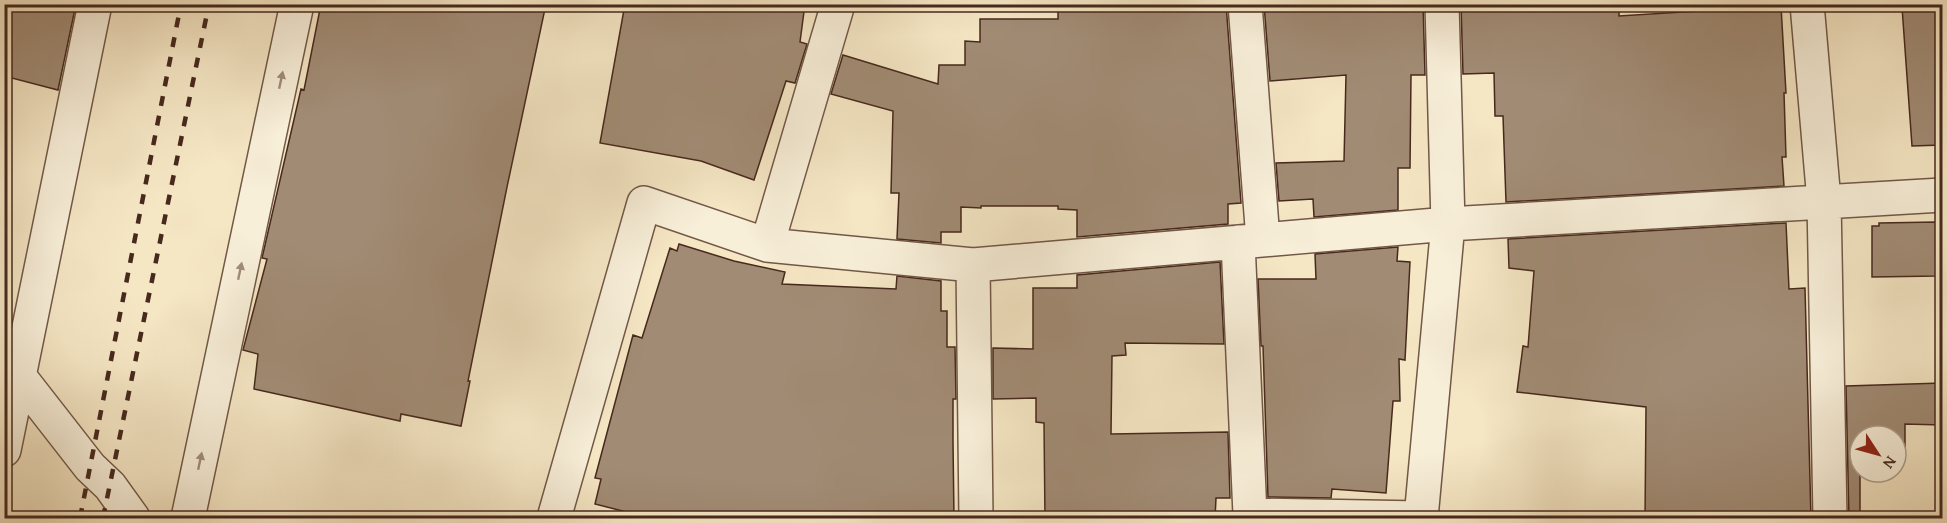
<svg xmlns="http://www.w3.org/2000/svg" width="1947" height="523" font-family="'Gentium Book Plus',serif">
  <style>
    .building { fill: #a18b74; stroke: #47291d; stroke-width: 1.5 }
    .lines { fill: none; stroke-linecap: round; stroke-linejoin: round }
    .street-casing { stroke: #725847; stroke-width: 36 }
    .street { stroke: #f8efd9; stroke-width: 33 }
    .rail { stroke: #47291d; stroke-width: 4.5; stroke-dasharray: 10 10; stroke-linecap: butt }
    .oneway { fill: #a08c7b }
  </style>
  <rect width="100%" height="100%" fill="#f5e6c4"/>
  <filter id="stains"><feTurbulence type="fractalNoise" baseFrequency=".00333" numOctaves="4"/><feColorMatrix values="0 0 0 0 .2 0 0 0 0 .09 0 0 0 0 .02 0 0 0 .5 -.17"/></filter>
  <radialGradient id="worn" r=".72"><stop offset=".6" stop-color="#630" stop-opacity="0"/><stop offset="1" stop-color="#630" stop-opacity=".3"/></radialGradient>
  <path class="building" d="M 4,4 L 76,4 L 58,90 L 4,76 Z
    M 321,4 L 546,4 L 507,187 L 468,381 L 470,381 L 461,426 L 401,414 L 400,421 L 254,389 L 258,354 L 243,350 L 267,259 L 262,258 L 301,89 L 304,90 Z
    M 625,4 L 805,4 L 800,42 L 807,44 L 795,83 L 786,81 L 754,180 L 701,161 L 600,143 Z
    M 1058,4 L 1226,4 L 1241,203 L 1228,204 L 1228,224 L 1077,237 L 1077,210 L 1058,209 L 1058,206 L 981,206 L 981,208 L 961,207 L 961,232 L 941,232 L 941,243 L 897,239 L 899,193 L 891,193 L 893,111 L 831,94 L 843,55 L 938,84 L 939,65 L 965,65 L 965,41 L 980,42 L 980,19 L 1058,19 Z
    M 1264,4 L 1423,4 L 1425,75 L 1411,75 L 1410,168 L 1398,168 L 1398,210 L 1314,217 L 1313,199 L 1279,201 L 1276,163 L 1344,161 L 1346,75 L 1270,81 Z
    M 1461,4 L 1619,4 L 1619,16 L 1781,6 L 1786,93 L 1784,93 L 1786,157 L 1782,157 L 1784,186 L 1506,202 L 1503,116 L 1495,116 L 1494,73 L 1463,74 Z
    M 1902,7 L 1942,10 L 1942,145 L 1912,146 Z
    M 1936,222 L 1937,276 L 1872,277 L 1872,226 L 1879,226 L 1879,223 Z
    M 1786,223 L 1789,289 L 1805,288 L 1811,519 L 1645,519 L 1646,407 L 1517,392 L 1523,346 L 1528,347 L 1534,271 L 1509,268 L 1508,239 Z
    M 679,244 L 734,261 L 785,272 L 782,284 L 896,289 L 897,276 L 941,281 L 941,311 L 947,311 L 947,347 L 955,347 L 956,399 L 953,399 L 953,442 L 954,519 L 654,519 L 595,504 L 601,479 L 595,478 L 633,335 L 642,338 L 670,248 L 677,251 Z
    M 1398,247 L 1397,261 L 1410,262 L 1405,360 L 1399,359 L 1400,401 L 1393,401 L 1386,493 L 1332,489 L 1331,498 L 1268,497 L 1263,346 L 1261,346 L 1258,279 L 1316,279 L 1315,254 Z
    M 1220,262 L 1224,344 L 1125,343 L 1126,355 L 1112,356 L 1111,434 L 1228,432 L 1230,498 L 1216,498 L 1215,519 L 1045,519 L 1044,423 L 1036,422 L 1036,398 L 993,399 L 993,348 L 1033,349 L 1033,288 L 1077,288 L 1077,275 Z
    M 1942,383 L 1942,425 L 1905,424 L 1905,459 L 1896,459 L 1896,436 L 1860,436 L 1860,519 L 1849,519 L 1846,386 Z"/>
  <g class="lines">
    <g class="street-casing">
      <path id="street" d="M 1245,4 L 1263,240
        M 1807,4 L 1824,201 L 1830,518
        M 1238,242 L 1250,515 L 1421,518
        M 767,245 L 838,4
        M 973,265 L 976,518
        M 19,376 L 90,467 L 110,486 L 133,518
        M 4,450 L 95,4
        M 188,518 L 297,4
        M 554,518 L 644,203 L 767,245 L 973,265 L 1448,224 L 1942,195
        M 1421,518 L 1448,224 L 1442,4"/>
    </g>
    <use href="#street" class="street"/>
    <path class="rail" d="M 80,518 L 181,4
      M 103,518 L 209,4"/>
  </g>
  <defs><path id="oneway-solid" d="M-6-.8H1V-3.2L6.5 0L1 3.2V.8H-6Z" transform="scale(1.5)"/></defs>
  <g class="oneway">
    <use href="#oneway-solid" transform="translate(281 80) rotate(-78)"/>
    <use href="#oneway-solid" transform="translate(240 271) rotate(-78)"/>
    <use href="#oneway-solid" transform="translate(200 461) rotate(-78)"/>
  </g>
  <rect width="1947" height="523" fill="none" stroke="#f5e6c4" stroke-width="24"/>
  <rect x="6" y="6" width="1935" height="511" fill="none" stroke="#47291d" stroke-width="3"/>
  <rect x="12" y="12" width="1923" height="499" fill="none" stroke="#47291d" stroke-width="1.5"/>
  <g transform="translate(1878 454) rotate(126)"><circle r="28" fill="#f8efd9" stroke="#b1a08e" stroke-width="1.5"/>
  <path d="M0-4.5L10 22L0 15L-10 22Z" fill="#8f2418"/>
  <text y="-9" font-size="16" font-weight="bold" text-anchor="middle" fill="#47291d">N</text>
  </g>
  <rect width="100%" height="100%" filter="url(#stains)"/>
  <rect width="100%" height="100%" fill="url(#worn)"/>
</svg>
